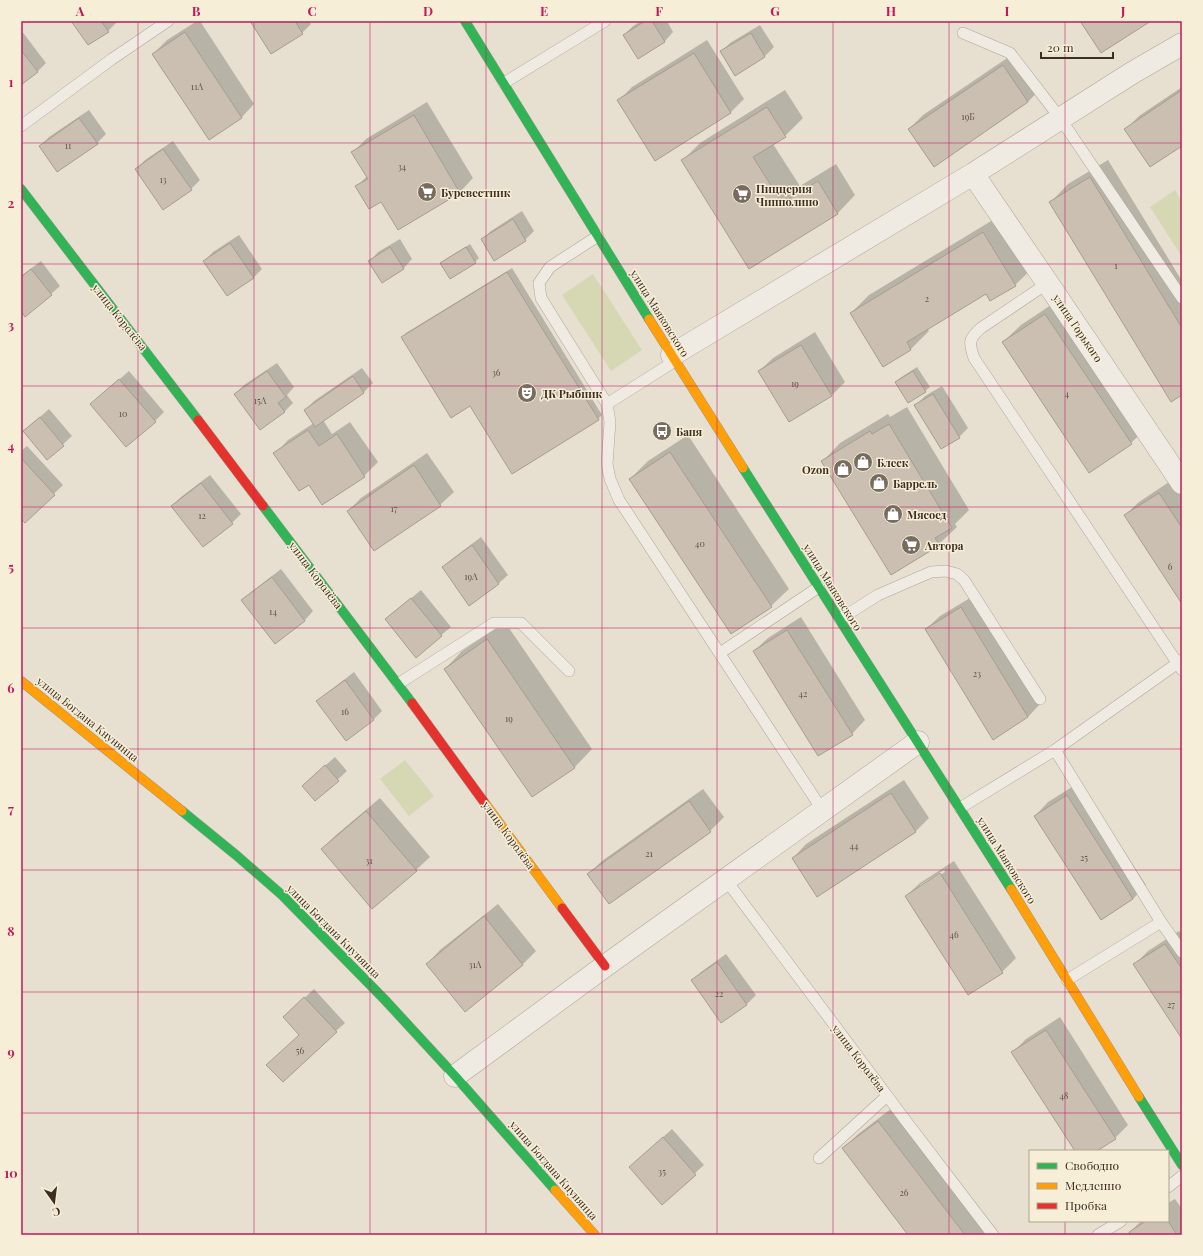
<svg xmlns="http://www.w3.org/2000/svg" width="1203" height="1256" font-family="'Playfair Display',serif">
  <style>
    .green { fill: #d6d7b3 }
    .shadow { fill: #0003; fill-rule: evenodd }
    .building { fill: #cbbfb2; stroke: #a89c90 }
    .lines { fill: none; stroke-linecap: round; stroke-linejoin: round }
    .lane-casing { stroke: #ada599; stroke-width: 12 }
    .street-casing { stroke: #ada599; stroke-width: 23 }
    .fast-casing { stroke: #9c958a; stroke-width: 10 }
    .slow-casing { stroke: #9c958a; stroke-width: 10 }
    .jam-casing { stroke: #9c958a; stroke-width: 10 }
    .lane { stroke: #efebe3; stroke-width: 11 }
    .street { stroke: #efebe3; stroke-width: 22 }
    .fast { stroke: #30b455; stroke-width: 9 }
    .slow { stroke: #ff9f0a; stroke-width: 9 }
    .jam { stroke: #e5322d; stroke-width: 9 }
    .grid { fill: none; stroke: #c2185b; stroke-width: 1; stroke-opacity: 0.55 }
    .labels { text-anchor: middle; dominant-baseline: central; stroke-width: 3; stroke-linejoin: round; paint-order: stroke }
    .number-label { font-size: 9px; fill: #605244 }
    .poi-label { font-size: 11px; font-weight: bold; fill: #3d2e20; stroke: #f7eed8; text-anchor: start }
    .street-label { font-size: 11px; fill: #3d2e20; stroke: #f7eed8 }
    .neatline { fill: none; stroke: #c2185b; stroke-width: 1.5 }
    .grid-label { font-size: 13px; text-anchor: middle; font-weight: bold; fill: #c2185b }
  </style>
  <rect width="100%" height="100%" fill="#e7e0d1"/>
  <path class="green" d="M 1175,190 L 1182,202 L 1182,257 L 1150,207 Z
    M 593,274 L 642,350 L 611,371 L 562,295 Z
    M 405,760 L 434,796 L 409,816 L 380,779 Z"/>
  <path class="shadow" d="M 73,21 L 116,21 L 117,22 L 108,31 Z
    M 197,21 L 200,21 L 254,104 L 241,118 L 153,54 L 167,40 Z
    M 251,21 L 309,21 L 311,24 L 302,33 Z
    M 641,21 L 667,21 L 673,32 L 665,41 L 638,57 L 624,35 L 633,26 Z
    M 760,25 L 774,47 L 765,56 L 736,74 L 721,52 L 730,43 Z
    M 21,30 L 46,63 L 37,72 L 21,83 Z
    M 707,40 L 744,99 L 731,112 L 656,159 L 619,100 L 632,87 Z
    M 1016,52 L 1041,88 L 1028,102 L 934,165 L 909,129 L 923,115 Z
    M 1182,87 L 1182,144 L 1126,129 L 1139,116 Z
    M 785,90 L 803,118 L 785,136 L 773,144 L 800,186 L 836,164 L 855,195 L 838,213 L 750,268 L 683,160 L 700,143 Z
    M 427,102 L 473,178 L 460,192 L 398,229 L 382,201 L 357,186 L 367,176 L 353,152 L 366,139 Z
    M 89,110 L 106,134 L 97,143 L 40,146 L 49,137 Z
    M 173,141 L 200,180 L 191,189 L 136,169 L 145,160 Z
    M 1108,160 L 1182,281 L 1182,394 L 1051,202 L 1068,184 Z
    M 522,211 L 534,231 L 525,240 L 482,239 L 491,231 Z
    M 1001,215 L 1033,268 L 1015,285 L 986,293 L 927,329 L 929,331 L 911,349 L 883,366 L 851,313 L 869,295 Z
    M 239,235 L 262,269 L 253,278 L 204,261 L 213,252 Z
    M 400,239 L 412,259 L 404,268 L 382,281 L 370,261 L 378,252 Z
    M 470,244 L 479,258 L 475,262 L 442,263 L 446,259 Z
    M 41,261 L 60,286 L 51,294 L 21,310 L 21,276 Z
    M 512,268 L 602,415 L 598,419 L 470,405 L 402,338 L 406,333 Z
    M 1063,297 L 1149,426 L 1131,443 L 1003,342 L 1021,325 Z
    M 815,332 L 845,382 L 832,395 L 790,421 L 759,371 L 773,358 Z
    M 277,363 L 294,387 L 287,395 L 293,403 L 284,412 L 235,394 L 244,385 Z
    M 917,367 L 930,387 L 925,391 L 896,382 L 900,378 Z
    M 362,368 L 373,383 L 364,392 L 323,420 L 332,434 L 350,422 L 378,462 L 364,476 L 323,504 L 309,484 L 275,454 L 288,440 L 314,423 L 305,410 L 314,401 Z
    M 129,371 L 164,412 L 155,421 L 91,404 Z
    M 942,386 L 968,428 L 959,437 L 941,448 L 916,405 L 925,396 Z
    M 907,407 L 969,510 L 955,524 L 957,527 L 939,544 L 823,461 L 840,443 L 888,414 L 890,417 Z
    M 49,409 L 72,436 L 47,459 L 24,431 Z
    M 688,435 L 789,589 L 771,606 L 630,479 L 648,461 Z
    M 27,446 L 63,485 L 25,522 L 21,517 L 21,451 Z
    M 427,453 L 454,492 L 440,505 L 374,550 L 348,511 L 361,498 Z
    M 210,475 L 241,514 L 232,523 L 172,506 L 181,497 Z
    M 1172,480 L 1182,495 L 1182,602 L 1125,515 L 1139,502 Z
    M 481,537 L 508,575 L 499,583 L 470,605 L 443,567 L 452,559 Z
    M 281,569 L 313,611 L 305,620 L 275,643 L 242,601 L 251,592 Z
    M 421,590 L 451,627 L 416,656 L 386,619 Z
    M 975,595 L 1041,703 L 1028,717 L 926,629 L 940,616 Z
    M 801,617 L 865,720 L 852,734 L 754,651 L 768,638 Z
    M 505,622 L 592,749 L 575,767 L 532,796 L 445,669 L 462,651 Z
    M 354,672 L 382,711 L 374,719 L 318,701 L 327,693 Z
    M 335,757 L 347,771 L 315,800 L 312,777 Z
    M 904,780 L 929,818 L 916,831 L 818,896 L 793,858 L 806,844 Z
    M 1080,782 L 1146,885 L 1133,899 L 1101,919 L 1035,816 L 1048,802 Z
    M 703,789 L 724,817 L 710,831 L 609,903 L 588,874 L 602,861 Z
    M 380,798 L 430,857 L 416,870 L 322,849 L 336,835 Z
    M 954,861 L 1016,958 L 1002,972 L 968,994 L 906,896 L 920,883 ZM 944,870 L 945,872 L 920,887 L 920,885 Z
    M 498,904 L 536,951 L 523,964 L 465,1011 L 427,964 L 440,950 Z
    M 1179,931 L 1182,935 L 1182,1037 L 1135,964 L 1148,951 Z
    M 726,954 L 756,995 L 747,1004 L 722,1022 L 692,981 L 701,972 Z
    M 314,989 L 345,1023 L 336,1031 L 300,1034 L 293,1009 Z
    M 1060,1017 L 1128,1125 L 1115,1138 L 1095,1151 L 1076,1151 L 1013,1052 L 1026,1039 Z
    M 892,1108 L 986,1232 L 983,1235 L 910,1235 L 844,1148 L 857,1135 Z
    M 672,1129 L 704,1165 L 662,1203 L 630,1167 Z
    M 1175,1199 L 1182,1209 L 1182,1235 L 1132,1235 L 1130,1232 L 1141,1221 L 1168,1221 L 1168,1203 Z"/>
  <path class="building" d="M 71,21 L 101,21 L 109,32 L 88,45 Z
    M 250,21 L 295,21 L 303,34 L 271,54 Z
    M 645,21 L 652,21 L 665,42 L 638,59 L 623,35 Z
    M 1080,21 L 1151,21 L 1101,53 Z
    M 185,32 L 242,118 L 209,140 L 152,54 Z
    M 751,33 L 765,57 L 735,76 L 720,51 Z
    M 21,50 L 38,72 L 21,85 Z
    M 694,53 L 731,113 L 655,161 L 617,100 Z
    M 1003,65 L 1028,102 L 934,167 L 908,129 Z
    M 1182,90 L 1182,146 L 1150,167 L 1124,129 Z
    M 767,107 L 786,137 L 753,157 L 782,203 L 818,181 L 838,214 L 749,269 L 681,160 Z
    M 414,115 L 460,193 L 398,230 L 381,202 L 369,209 L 355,186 L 368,179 L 351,152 Z
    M 79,118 L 98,144 L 57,172 L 39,146 Z
    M 163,149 L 192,190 L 163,210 L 135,169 Z
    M 1090,177 L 1182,328 L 1182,395 L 1171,402 L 1049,202 Z
    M 513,219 L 526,241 L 494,261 L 481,239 Z
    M 983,232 L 1016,286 L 990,301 L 986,294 L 907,342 L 911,350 L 883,367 L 850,313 Z
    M 230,243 L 254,278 L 227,296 L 203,261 Z
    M 390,247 L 404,269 L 382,283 L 368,261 Z
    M 466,247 L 476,263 L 450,279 L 440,263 Z
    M 31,269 L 52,295 L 25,317 L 21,311 L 21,277 Z
    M 507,272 L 599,420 L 512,474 L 470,406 L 451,418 L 401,337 Z
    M 1045,314 L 1132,444 L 1089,473 L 1002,342 Z
    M 801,345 L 832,396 L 789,422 L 758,371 Z
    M 267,371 L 286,397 L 278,403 L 285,412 L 260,430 L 234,394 Z
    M 913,371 L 926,392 L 908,403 L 895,382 Z
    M 353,376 L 364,393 L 315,427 L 304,410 Z
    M 119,379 L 156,422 L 126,447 L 90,404 Z
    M 933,394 L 960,438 L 941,449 L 914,405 Z
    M 40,417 L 64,446 L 47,460 L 23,431 Z
    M 889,424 L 952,528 L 935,538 L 940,545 L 891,575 L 821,461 L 870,431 L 872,434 Z
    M 308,430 L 319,446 L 337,434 L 365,477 L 322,505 L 309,485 L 299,491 L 273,453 Z
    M 670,452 L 772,607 L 731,634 L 629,479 Z
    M 21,458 L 55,495 L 25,523 L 21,519 Z
    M 414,465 L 441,506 L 374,551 L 347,511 Z
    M 201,483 L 233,524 L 203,547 L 171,506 Z
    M 1159,493 L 1182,528 L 1182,604 L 1124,515 Z
    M 472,545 L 499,584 L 469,606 L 442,567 Z
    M 272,577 L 305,621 L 275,644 L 241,600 Z
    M 411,598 L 442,636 L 416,658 L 385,619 Z
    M 961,607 L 1028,717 L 993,740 L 925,629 Z
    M 787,630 L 853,735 L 818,756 L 753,651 Z
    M 487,639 L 575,768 L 532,797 L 444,669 Z
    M 345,680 L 374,720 L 346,741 L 316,701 Z
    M 325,765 L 339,781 L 315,801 L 302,786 Z
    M 891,793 L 916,832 L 817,897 L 792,858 Z
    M 1067,795 L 1133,899 L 1101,920 L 1034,816 Z
    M 689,801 L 711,832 L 609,904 L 587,874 Z
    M 366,811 L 417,871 L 372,909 L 321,849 Z
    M 940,873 L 1003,973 L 968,995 L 905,896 Z
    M 484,916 L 523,965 L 465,1012 L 426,964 Z
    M 1165,944 L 1182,969 L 1182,1039 L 1133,964 Z
    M 717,962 L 747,1005 L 721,1023 L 691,980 Z
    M 304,997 L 337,1032 L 283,1082 L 266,1065 L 299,1035 L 283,1017 Z
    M 1046,1030 L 1116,1139 L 1097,1151 L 1075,1151 L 1011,1052 Z
    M 878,1121 L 965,1235 L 908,1235 L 842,1148 Z
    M 663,1137 L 696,1175 L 662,1205 L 629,1167 Z
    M 1146,1221 L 1168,1221 L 1177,1235 L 1130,1235 L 1129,1232 Z"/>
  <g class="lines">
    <g class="lane-casing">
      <path id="lane" d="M 963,33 L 1010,53 L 1060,118 L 1182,298
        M 504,83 L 605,21
        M 21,126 L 112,59 L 168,21
        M 598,236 L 550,267 L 539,283 L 541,298 L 607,404
        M 1048,283 L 981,328 C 968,339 969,343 974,358 L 1182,670
        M 675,361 L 607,404 L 610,422 L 607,464 L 610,479 L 619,500 L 823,811
        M 840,619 L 878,595 L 931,572 L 946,571 L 957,574 L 964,580 L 1040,699
        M 720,653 L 819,587
        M 398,684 L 494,623 L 521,623 L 569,671
        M 1055,750 L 1161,922
        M 960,808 L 1055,750 L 1182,660
        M 726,880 L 906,1121 L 993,1235
        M 1067,980 L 1161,922 L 1182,952
        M 819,1158 L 887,1096
        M 1168,1187 L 1182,1176
        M 1098,1235 L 1121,1221"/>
    </g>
    <g class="street-casing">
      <path id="street" d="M 973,174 L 1057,297 L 1182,483
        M 672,355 L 973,174 L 1132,73 L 1182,44
        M 455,1076 L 605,966 L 918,742"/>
    </g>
    <g class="fast-casing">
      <path id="fast" d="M 465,21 L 649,319
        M 21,189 L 198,420
        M 743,468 L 1011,889
        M 263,506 L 412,703
        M 182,811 L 236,855 L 282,895 L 385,1000 L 455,1076 L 555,1190
        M 1139,1097 L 1182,1165"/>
    </g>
    <g class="slow-casing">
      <path id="slow" d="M 649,319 L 743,468
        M 21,681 L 182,811
        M 484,802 L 562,908
        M 1011,889 L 1139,1097
        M 555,1190 L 595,1235"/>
    </g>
    <g class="jam-casing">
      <path id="jam" d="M 198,420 L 263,506
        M 412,703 L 484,802
        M 562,908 L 605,966"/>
    </g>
    <use href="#lane" class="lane"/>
    <use href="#street" class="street"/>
    <use href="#fast" class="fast"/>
    <use href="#slow" class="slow"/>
    <use href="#jam" class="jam"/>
  </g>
  <path class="grid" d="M 138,21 L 138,1235M 254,21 L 254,1235M 370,21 L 370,1235M 486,21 L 486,1235M 602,21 L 602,1235M 717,21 L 717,1235M 833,21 L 833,1235M 949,21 L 949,1235M 1065,21 L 1065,1151M 21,143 L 1182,143M 21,264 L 1182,264M 21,386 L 1182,386M 21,507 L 1182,507M 21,628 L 1182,628M 21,749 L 1182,749M 21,870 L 1182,870M 21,992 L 1182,992M 21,1113 L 1182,1113M 1065,1221 L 1065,1235"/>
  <defs>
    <g id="supermarket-disc" transform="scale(1)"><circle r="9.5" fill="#786c5e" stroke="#f7eed8"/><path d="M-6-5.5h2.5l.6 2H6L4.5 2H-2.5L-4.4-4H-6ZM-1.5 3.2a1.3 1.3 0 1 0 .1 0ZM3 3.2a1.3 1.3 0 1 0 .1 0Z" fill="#fff"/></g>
    <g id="theatre-disc" transform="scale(1)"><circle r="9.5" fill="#786c5e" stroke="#f7eed8"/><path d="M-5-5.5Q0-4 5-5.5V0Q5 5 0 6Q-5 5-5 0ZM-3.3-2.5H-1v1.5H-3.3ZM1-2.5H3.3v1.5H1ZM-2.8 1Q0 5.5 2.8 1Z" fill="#fff"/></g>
    <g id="bus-disc" transform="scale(1)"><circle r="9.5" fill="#786c5e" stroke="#f7eed8"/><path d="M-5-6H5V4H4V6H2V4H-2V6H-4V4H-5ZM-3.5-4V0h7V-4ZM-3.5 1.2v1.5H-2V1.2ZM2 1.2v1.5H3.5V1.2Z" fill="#fff"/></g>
    <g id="shop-disc" transform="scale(1)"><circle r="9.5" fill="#786c5e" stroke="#f7eed8"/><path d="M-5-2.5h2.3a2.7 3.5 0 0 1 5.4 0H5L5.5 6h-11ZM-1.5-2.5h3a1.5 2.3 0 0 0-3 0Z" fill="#fff"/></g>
  </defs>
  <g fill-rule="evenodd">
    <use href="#supermarket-disc" x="427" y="192"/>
    <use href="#supermarket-disc" x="742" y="194"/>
    <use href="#theatre-disc" x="527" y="393"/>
    <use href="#bus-disc" x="662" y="431"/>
    <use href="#shop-disc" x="863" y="462"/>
    <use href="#shop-disc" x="843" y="469"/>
    <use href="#shop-disc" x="879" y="483"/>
    <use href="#shop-disc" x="893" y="514"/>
    <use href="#supermarket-disc" x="911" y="545"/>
  </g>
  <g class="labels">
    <g class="number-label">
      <text x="197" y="86">11А</text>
      <text x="968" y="116">19Б</text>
      <text x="68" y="145">11</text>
      <text x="402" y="166">34</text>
      <text x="163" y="179">13</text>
      <text x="1116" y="265">1</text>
      <text x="927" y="298">2</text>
      <text x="496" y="372">36</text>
      <text x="795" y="383">19</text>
      <text x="1067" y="393">4</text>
      <text x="260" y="400">15А</text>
      <text x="123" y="413">10</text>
      <text x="394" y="508">17</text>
      <text x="202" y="515">12</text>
      <text x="700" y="543">40</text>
      <text x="1170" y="566">6</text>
      <text x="471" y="576">19А</text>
      <text x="273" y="611">14</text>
      <text x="977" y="673">23</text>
      <text x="803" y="693">42</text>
      <text x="345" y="711">16</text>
      <text x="509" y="718">19</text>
      <text x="854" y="845">44</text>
      <text x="649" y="853">21</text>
      <text x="1084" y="857">25</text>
      <text x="369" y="860">31</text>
      <text x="954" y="934">46</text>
      <text x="475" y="964">31А</text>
      <text x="719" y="993">22</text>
      <text x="1171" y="1004">27</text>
      <text x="300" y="1050">56</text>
      <text x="1064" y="1095">48</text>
      <text x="662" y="1171">35</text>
      <text x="904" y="1192">26</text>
    </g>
    <g class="poi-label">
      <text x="756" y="188">Пиццерия<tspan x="756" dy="13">Чипполино</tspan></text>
      <text x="441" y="192">Буревестник</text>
      <text x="541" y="393">ДК Рыбник</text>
      <text x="676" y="431">Баня</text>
      <text x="877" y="462">Блеск</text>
      <text x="829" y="469" text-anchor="end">Ozon</text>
      <text x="893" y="483">Баррель</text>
      <text x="907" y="514">Мясоед</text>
      <text x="925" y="545">Автора</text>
    </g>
    <g class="street-label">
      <text transform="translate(660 313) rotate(58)">улица Маяковского</text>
      <text transform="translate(120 317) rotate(52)">улица Королёва</text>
      <text transform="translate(1078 328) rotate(56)">улица Горького</text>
      <text transform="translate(316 575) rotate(53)">улица Королёва</text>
      <text transform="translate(833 587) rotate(58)">улица Маяковского</text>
      <text transform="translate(88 719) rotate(39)">улица Богдана Кнунянца</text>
      <text transform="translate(509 835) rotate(54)">улица Королёва</text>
      <text transform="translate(1007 860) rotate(58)">улица Маяковского</text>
      <text transform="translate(334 931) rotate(45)">улица Богдана Кнунянца</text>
      <text transform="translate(859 1058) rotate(53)">улица Королёва</text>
      <text transform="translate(554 1170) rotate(49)">улица Богдана Кнунянца</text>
    </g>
  </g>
  <rect width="1203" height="1256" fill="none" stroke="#f7eed8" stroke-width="44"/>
  <rect x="1029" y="1150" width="140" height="72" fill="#f7eed8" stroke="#ada18e"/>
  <rect x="1037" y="1163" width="20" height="6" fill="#30b455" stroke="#ada18e"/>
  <text x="1065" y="1170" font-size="12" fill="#3d2e20">Свободно</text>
  <rect x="1037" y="1183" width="20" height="6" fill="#ff9f0a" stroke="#ada18e"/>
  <text x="1065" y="1190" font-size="12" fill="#3d2e20">Медленно</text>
  <rect x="1037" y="1203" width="20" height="6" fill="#e5322d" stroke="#ada18e"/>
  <text x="1065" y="1210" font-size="12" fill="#3d2e20">Пробка</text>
  <g transform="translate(54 1202) rotate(166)" stroke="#f7eed8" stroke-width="3" paint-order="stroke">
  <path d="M0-3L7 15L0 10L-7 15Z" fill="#3d2e20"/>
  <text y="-6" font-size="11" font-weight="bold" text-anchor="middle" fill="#3d2e20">С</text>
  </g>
  <path d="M1041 52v6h72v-6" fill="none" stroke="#3d2e20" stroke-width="2"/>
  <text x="1047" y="52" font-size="12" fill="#3d2e20" stroke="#f7eed8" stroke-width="3" paint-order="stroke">20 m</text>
  <rect x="22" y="22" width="1159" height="1212" class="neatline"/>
  <g class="grid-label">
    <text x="80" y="16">A</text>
    <text x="196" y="16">B</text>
    <text x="312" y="16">C</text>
    <text x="428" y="16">D</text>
    <text x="544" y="16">E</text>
    <text x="659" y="16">F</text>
    <text x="775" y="16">G</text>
    <text x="891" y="16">H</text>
    <text x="1007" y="16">I</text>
    <text x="1123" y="16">J</text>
    <text x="11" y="87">1</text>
    <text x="11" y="208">2</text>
    <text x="11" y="330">3</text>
    <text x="11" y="451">4</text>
    <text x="11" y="572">5</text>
    <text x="11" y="693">6</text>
    <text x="11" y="814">7</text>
    <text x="11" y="936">8</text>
    <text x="11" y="1057">9</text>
    <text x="11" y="1178">10</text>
  </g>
</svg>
